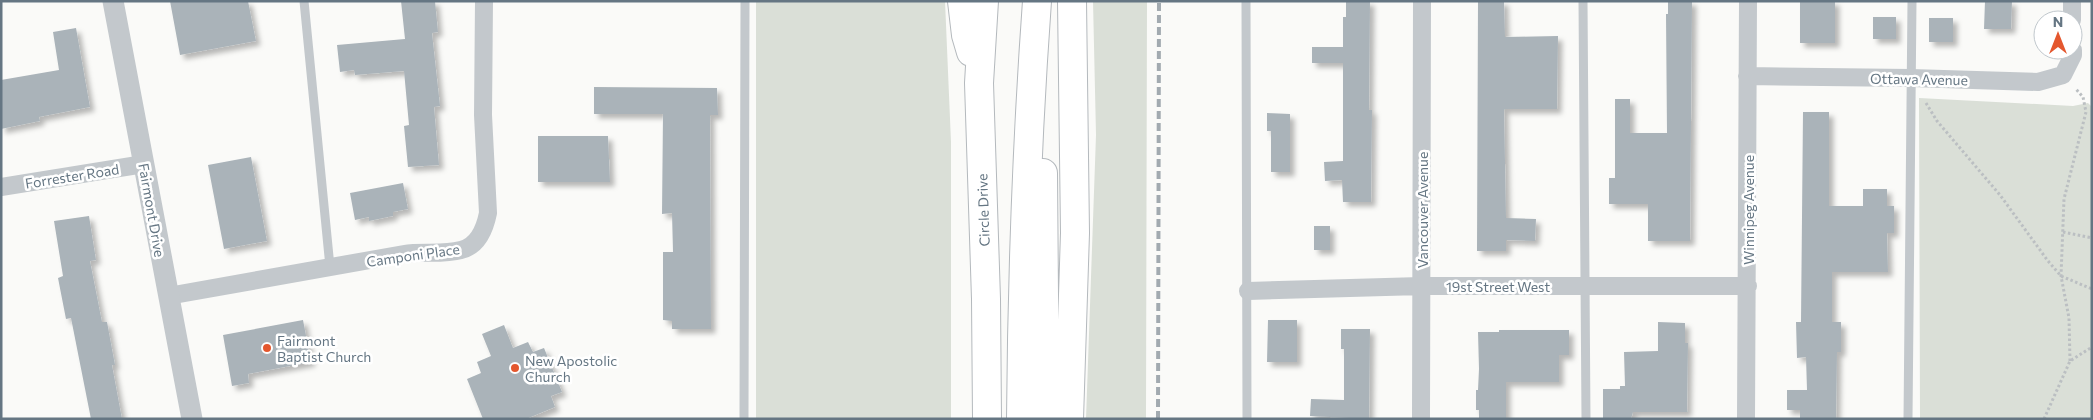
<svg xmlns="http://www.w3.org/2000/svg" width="2093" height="420" font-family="Commissioner,sans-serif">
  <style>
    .green { fill: #dadfd7 }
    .building { fill: #aab3b9; filter: url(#shadow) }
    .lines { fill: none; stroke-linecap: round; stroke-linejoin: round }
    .trunk-casing { stroke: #b4b9bd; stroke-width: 30 }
    .path { stroke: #bbbfc2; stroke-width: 3; stroke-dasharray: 2.5 2.5; stroke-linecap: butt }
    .service { stroke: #c3c8cc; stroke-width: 9 }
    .minor { stroke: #c3c8cc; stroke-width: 18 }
    .tertiary { stroke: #c3c8cc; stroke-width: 21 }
    .trunk { stroke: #fff; stroke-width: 28 }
    .rail { stroke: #a2aab0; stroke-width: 4; stroke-dasharray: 8 4; stroke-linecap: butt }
    .poi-dot { fill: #e4572e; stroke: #fff; stroke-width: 2 }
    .labels { text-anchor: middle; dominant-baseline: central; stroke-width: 5; stroke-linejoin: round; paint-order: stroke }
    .street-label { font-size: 14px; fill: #657683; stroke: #fff }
    .poi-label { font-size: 14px; fill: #657683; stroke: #fff; text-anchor: start }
  </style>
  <defs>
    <filter id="shadow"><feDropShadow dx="4.5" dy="4.5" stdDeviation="2.5" flood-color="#0004"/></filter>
  </defs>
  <rect width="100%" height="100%" fill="#fafaf8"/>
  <path class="green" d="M 756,1 L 945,1 L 951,142 L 951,419 L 756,419 Z
    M 1093,1 L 1147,1 L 1146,419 L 1086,419 L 1096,135 Z
    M 1919,98 L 2073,106 L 2088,103 L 2092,107 L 2092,419 L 1920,419 Z"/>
  <path class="building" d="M 170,1 L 248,1 L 256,41 L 180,55 Z
    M 401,1 L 435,1 L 438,32 L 432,33 L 440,106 L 434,107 L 439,165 L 408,167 L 404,126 L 409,125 L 404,71 L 355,75 L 354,70 L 340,72 L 337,45 L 405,39 Z
    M 1346,1 L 1370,1 L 1369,110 L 1372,110 L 1371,202 L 1343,202 L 1342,180 L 1325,181 L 1324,162 L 1343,161 L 1343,63 L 1312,63 L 1312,47 L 1343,47 L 1343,17 L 1346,17 Z
    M 1478,1 L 1504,1 L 1505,37 L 1558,36 L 1557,109 L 1504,109 L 1506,218 L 1536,219 L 1535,241 L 1506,240 L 1506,251 L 1477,251 Z
    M 1668,1 L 1692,1 L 1690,241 L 1648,241 L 1648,204 L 1609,204 L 1609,178 L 1615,178 L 1615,99 L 1630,99 L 1630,133 L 1667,133 L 1666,14 L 1668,14 Z
    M 1800,1 L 1835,1 L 1835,43 L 1800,43 Z
    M 1985,1 L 2012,1 L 2011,29 L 1984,29 Z
    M 1873,17 L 1896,17 L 1896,39 L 1873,39 Z
    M 1929,18 L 1953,18 L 1953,42 L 1929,42 Z
    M 76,28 L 90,107 L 39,117 L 40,121 L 1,129 L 1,80 L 59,70 L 53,32 Z
    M 594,87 L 717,88 L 718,115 L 710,115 L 711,329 L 672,329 L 672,321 L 663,320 L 663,252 L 673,252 L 672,213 L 662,214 L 663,114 L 594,114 Z
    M 1803,112 L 1829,112 L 1829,206 L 1863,206 L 1863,189 L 1887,189 L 1887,206 L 1894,206 L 1894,233 L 1887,233 L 1888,272 L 1832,272 L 1832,322 L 1841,322 L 1841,352 L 1837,352 L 1836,419 L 1800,419 L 1800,410 L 1787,410 L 1787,390 L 1807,390 L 1806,357 L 1797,358 L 1796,322 L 1801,322 Z
    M 1267,113 L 1290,114 L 1290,172 L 1271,172 L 1271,131 L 1267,131 Z
    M 538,136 L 608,136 L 610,182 L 538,182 Z
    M 251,157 L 267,241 L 224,249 L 208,165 Z
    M 403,183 L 408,209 L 393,212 L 393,216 L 369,221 L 369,217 L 355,220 L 350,193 Z
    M 89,216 L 96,260 L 90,261 L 102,322 L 107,322 L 115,365 L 112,365 L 122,419 L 91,419 L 71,318 L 66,319 L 58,278 L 63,276 L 54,221 Z
    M 1314,226 L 1330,226 L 1330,250 L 1314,250 Z
    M 303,320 L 311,362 L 248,374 L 249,383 L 232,386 L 223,335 Z
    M 1268,320 L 1297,320 L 1297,362 L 1267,362 Z
    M 1658,322 L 1685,323 L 1685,343 L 1688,343 L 1687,412 L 1633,412 L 1631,419 L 1603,419 L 1603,389 L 1620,389 L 1620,386 L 1625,386 L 1624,352 L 1658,351 Z
    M 504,325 L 513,348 L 528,342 L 533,352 L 544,348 L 562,392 L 551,396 L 555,407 L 526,419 L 483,419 L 467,379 L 481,373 L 477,362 L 491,356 L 482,334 Z
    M 1341,329 L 1370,329 L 1369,419 L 1310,416 L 1311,399 L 1344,400 L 1344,349 L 1341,349 Z
    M 1499,330 L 1569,330 L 1569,355 L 1559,355 L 1559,382 L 1506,382 L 1506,419 L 1479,419 L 1479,410 L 1476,410 L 1476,390 L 1478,390 L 1479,369 L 1478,332 L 1499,332 Z"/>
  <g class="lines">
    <g class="trunk-casing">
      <path id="trunk" d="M 962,1 L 966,35 L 971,52
        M 984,1 L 979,83 L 986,299 L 987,419
        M 1043,173 L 1045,419
        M 1021,419 C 1022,279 1027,140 1037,1
        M 1069,419 L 1075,233 L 1072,1"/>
    </g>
    <path class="path" d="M 1926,103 L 1937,121 L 2000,195 L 2048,261 L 2061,276 L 2092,289
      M 2063,232 L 2092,238
      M 2070,361 L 2069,318 L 2061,276 L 2064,199 L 2086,112 L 2083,97 L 2075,88
      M 2044,419 L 2070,361 L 2092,347"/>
    <path class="service" d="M 304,1 L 330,267
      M 1246,1 L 1247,419
      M 1583,1 L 1586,419
      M 744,419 L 745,1
      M 1908,419 L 1912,1"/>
    <path class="minor" d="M 2072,1 L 2072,20
      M 1747,76 L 1911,78 L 2038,82 L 2063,75 L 2073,55 L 2073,50
      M 1,187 L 144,164
      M 1248,291 L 1421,286 L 1748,286
      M 168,296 C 246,282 325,268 404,254 C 422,251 443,255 461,250 C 478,246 485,228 488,213 L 483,115 L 484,1
      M 1421,419 L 1422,1
      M 1746,419 L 1748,1"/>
    <path class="tertiary" d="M 113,1 L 192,419"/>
    <use href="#trunk" class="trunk"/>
    <path class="rail" d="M 1158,419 L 1159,1"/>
  </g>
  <g class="poi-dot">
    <circle cx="267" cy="348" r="5"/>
    <circle cx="515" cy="368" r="5"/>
  </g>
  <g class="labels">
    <g class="street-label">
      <text transform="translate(1919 79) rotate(1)">Ottawa Avenue</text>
      <text transform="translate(72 176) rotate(-9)">Forrester Road</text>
      <text transform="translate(152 210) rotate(80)">Fairmont Drive</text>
      <text transform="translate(983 210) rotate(-92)">Circle Drive</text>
      <text transform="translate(1422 210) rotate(-90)">Vancouver Avenue</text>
      <text transform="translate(1748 210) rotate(-90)">Winnipeg Avenue</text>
      <text transform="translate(413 255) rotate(-8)">Camponi Place</text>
      <text x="1498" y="286">19st Street West</text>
    </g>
    <g class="poi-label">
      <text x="277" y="340">Fairmont<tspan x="277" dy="16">Baptist Church</tspan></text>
      <text x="525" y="360">New Apostolic<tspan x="525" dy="16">Church</tspan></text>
    </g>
  </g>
  <rect width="2093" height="420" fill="none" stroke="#657683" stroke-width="5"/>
  <g transform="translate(2058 35)"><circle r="24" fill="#ffffff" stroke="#c1c8cd"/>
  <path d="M0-4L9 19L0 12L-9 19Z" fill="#e4572e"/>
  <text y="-8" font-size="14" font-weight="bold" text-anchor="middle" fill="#657683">N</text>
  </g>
</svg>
